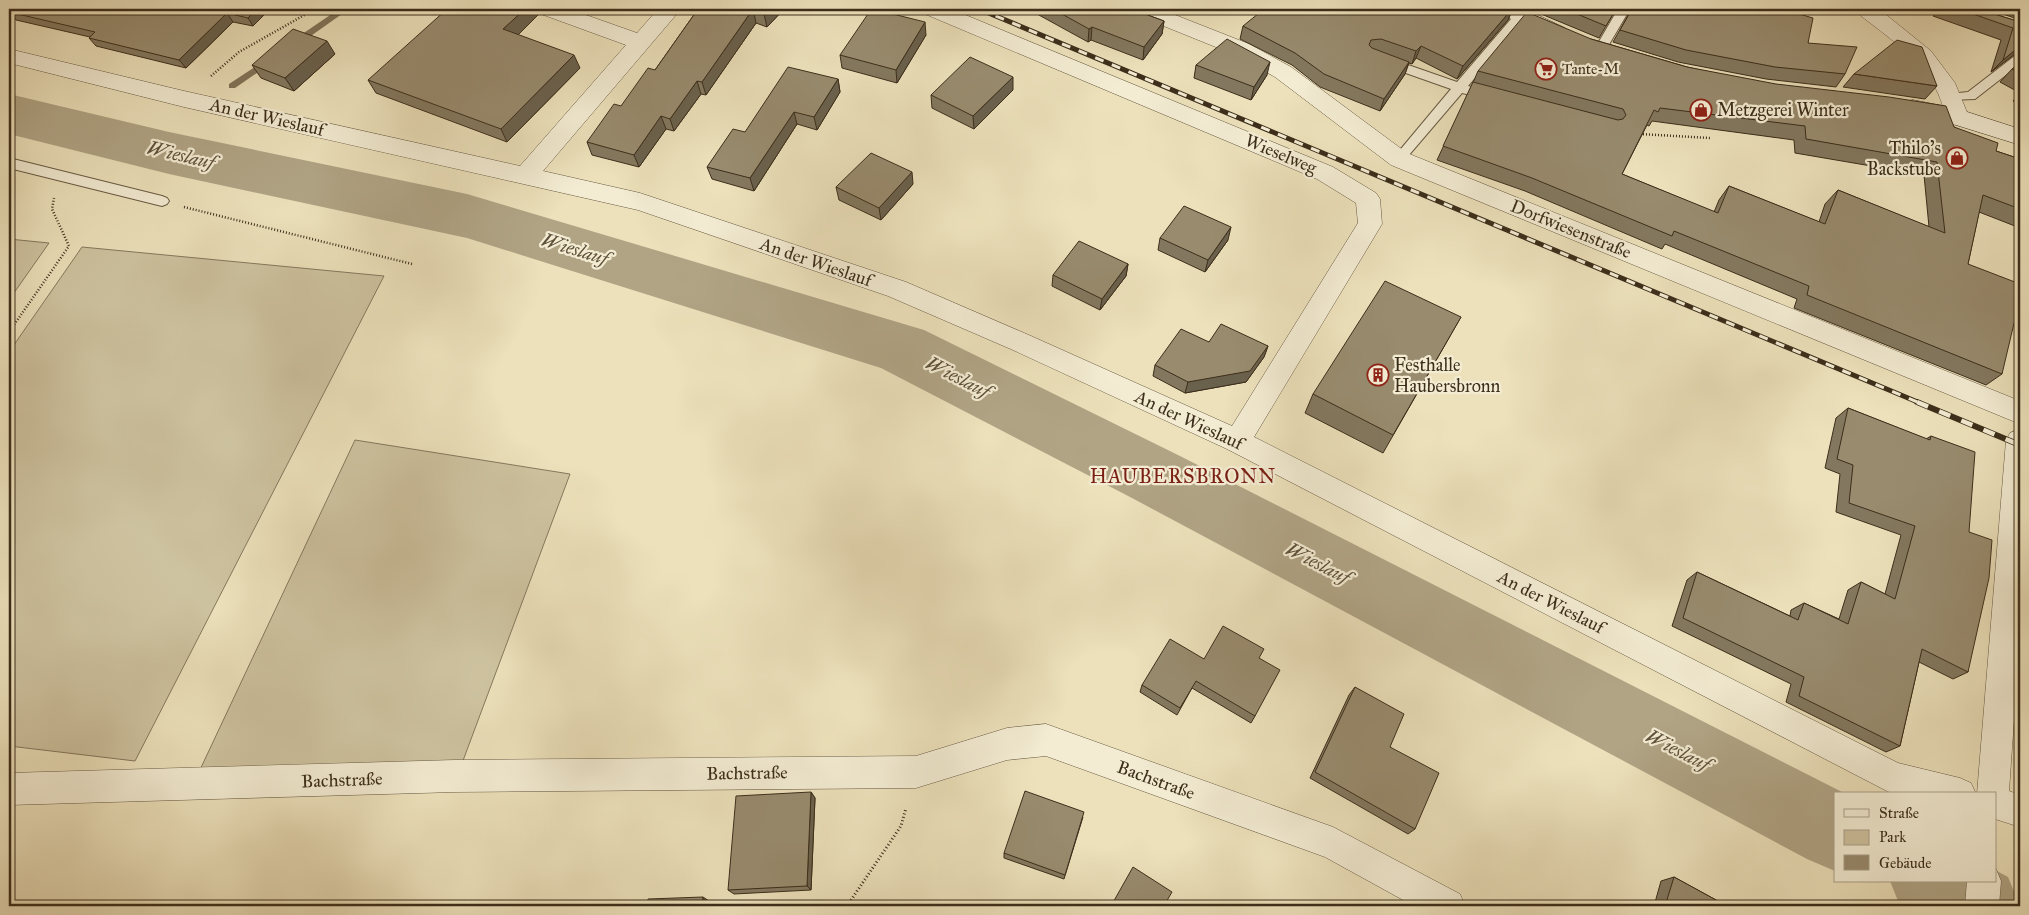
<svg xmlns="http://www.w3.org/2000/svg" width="2029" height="915" font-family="'IM FELL Great Primer',serif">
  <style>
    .green { fill: #cec3a0; stroke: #85785e }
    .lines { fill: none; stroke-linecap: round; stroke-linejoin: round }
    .stream { fill: #82755b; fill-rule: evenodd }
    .river { fill: #b0a485; fill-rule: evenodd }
    .lane-casing { stroke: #685b43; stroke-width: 2 }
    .street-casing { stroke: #685b43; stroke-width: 1 }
    .secondary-casing { stroke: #3c2e1b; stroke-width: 1 }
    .path-far1 { stroke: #3c2e1b; stroke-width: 2.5; stroke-dasharray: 1 2; stroke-linecap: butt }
    .path { stroke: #3c2e1b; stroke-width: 3; stroke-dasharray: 1 2.5; stroke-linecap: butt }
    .lane { fill: #f3ecd3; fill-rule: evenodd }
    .street { fill: #f3ecd3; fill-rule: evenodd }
    .secondary { fill: #f3ecd3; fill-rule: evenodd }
    .rail-far1-casing { stroke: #3c2e1b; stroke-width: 5 }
    .rail-casing { stroke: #3c2e1b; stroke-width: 6 }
    .rail-far1 { stroke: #f3ecd3; stroke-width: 3; stroke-dasharray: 9; stroke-linecap: butt }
    .rail { stroke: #f3ecd3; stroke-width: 4.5; stroke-dasharray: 12; stroke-linecap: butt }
    .wall { fill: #83785f; stroke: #3c2e1b; fill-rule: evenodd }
    .shaded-wall { fill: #6a614d; stroke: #3c2e1b }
    .building { fill: #988b6e; stroke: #3c2e1b; fill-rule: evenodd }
    .labels { text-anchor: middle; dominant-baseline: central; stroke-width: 4.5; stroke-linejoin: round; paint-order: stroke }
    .far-poi-label { font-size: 15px; fill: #3c2e1b; stroke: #f3ecd3; text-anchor: start }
    .poi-label { font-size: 18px; fill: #3c2e1b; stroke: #f3ecd3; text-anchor: start }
    .street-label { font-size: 18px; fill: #3c2e1b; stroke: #f3ecd3 }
    .water-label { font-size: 19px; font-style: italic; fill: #5f513b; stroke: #f3ecd3 }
    .quarter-label { font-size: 20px; letter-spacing: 1px; fill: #7a1f14; stroke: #f3ecd3 }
  </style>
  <rect width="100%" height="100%" fill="#ece1bb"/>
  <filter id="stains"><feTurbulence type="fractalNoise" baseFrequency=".004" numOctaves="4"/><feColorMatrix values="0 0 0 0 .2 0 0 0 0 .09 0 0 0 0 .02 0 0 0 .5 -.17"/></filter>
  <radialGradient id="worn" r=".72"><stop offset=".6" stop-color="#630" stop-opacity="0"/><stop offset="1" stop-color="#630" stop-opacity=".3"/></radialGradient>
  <path class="green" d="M 9,239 L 49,243 L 9,300 Z
    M 82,247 L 384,276 L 135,761 L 9,746 L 9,352 Z
    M 355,440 L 570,474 L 461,766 L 198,774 Z"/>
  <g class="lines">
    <path class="stream" d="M 339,9 L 349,9 L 298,45 L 292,45 L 292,41 Z
      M 267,59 L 270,60 L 270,64 L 235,88 L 229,88 L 229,84 Z"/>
    <path class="river" d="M 9,94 L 169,132 L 467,194 L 924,330 L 1180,456 L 1846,794 L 1835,794 L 1835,871 L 1807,859 L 1132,498 L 881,368 L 467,238 L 169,174 L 9,134 Z
      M 1995,870 L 2008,877 L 2020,906 L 1900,906 L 1890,881 L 1995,881 Z"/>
    <g class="lane-casing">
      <path id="lane" d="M 1618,9 L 1630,9 L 1604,53 L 1596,53 L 1594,50 Z
        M 1521,11 L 1525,12 L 1527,15 L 1525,18 L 1468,86 L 1492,92 L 1494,95 L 1492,98 L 1488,99 L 1462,93 L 1403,162 L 1395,162 L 1393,159 L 1395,156 L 1451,89 L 1383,65 L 1381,62 L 1383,59 L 1391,59 L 1457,82 L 1517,12 Z
        M 2020,54 L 2020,64 L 1975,99 L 1949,100 L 1947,97 L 1949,94 L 1968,92 L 2016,55 Z
        M 9,158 L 162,196 L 167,198 L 169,201 L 167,204 L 162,206 L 9,168 Z"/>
    </g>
    <g class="street-casing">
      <path id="street" d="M 538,9 L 569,9 L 637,33 L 658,9 L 681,9 L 543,171 L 640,193 L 906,282 L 1031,336 L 1232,426 L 1358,223 L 1356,203 L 1317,179 L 925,14 L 921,9 L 951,9 L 1333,167 L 1376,193 L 1380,199 L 1382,224 L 1254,437 L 1898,763 L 1960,778 L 1971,783 L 1976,794 L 1893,794 L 1883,789 L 1227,449 L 1013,350 L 888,296 L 638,210 L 184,107 L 9,63 L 9,49 L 184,91 L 520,166 L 626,45 L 541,14 Z
        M 1130,9 L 1160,9 L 1249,44 L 1291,67 L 1407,153 L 2020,401 L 2020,424 L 1391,165 L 1275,77 L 1233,54 L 1134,14 Z
        M 1859,9 L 1879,9 L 1931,51 L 1955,83 L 1969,117 L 1966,123 L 1958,125 L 1950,123 C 1943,110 1941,96 1933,84 C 1916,56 1887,36 1861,16 L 1857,11 Z
        M 2020,429 L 2020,634 L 2009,791 L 2020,795 L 2020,827 L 1995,819 L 1995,794 L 1977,794 L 2006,441 L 2010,433 Z
        M 1046,724 L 1333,827 L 1460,894 L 1465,906 L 1414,906 L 1325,857 L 1046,756 L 1007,760 L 916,788 L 455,792 L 9,805 L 9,773 L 455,760 L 916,756 L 1007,728 Z
        M 1996,869 L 2001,881 L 1999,906 L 1965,906 L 1967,881 L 1995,881 Z"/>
    </g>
    <g class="secondary-casing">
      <path id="secondary" d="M 1497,9 L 1525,9 L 1565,28 L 1568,33 L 1565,38 L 1557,40 L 1549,38 L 1501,14 Z
        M 1913,100 L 1958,109 L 2020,129 L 2020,145 L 1956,125 L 1905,114 L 1902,108 L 1905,102 Z"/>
    </g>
    <path class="path-far1" d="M 211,76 L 239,52 L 315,9
      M 1640,134 L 1710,138
      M 184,207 L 412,264
      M 9,332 L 69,246 L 52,209 L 54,198"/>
    <path class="path" d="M 847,906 L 901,826 L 906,808"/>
    <use href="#lane" class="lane"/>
    <use href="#street" class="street"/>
    <use href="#secondary" class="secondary"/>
    <g class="rail-far1-casing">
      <path id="rail-far1" d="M 979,9 L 1920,403"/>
    </g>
    <g class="rail-casing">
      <path id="rail" d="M 1917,402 L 2020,445"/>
    </g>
    <use href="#rail-far1" class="rail-far1"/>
    <use href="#rail" class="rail"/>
  </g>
  <path class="wall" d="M 270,9 L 253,26 L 233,22 L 186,68 L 96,46 L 89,38 L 90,37 L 16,20 L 9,12 Z
    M 698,9 L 784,9 L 767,27 L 756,23 L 706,95 L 701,94 L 674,131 L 666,129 L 639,167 L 592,155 L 587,142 L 655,70 Z
    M 1028,9 L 1135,9 L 1145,14 L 1164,21 L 1162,34 L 1143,60 L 1091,40 L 1088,42 Z
    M 1305,9 L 1513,9 L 1508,20 L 1457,79 L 1416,58 L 1412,64 L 1409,63 L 1405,74 L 1380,111 L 1320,87 L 1292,65 L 1240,39 L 1243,26 L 1297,14 Z
    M 1529,9 L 1616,9 L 1599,38 Z
    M 1631,9 L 1782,9 L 1808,43 L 1845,74 L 1836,87 L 1766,79 L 1678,62 L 1613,42 L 1631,10 Z
    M 1939,9 L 1978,9 L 2020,22 L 2015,54 L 1991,72 L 2001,40 L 1933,16 Z
    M 1989,9 L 2020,9 L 2020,20 Z
    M 539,14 L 518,35 L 580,68 L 507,142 L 376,93 L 368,80 Z
    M 926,35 L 897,83 L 842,68 L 840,55 Z
    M 1591,39 L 1687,67 L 1954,127 L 1996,151 L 2020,159 L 2020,228 L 1979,212 L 1968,264 L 2002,374 L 1986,385 L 1794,308 L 1797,299 L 1665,244 L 1662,249 L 1525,191 L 1437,160 L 1472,85 L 1478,71 ZM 1652,121 L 1794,140 L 1795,153 L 1924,175 L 1929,227 L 1838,190 L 1825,204 L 1819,222 L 1729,186 L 1719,200 L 1714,212 L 1622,174 L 1647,125 L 1649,126 Z
    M 335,54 L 294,91 L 261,78 L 252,65 Z
    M 2020,63 L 2020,93 L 2000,82 L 2012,69 Z
    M 1196,65 L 1267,75 L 1251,100 L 1194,78 Z
    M 1854,74 L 1937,86 L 1925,99 L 1843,87 Z
    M 838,79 L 840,92 L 817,130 L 797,124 L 754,191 L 712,179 L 707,167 L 745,132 Z
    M 1013,90 L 974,129 L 932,108 L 931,95 Z
    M 2020,93 L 2020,106 L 2013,101 Z
    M 913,184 L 881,220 L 839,200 L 836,187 Z
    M 1160,238 L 1228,240 L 1205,272 L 1158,250 Z
    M 1128,264 L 1126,276 L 1100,310 L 1052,286 L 1053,275 Z
    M 1461,317 L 1383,453 L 1305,413 L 1313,394 Z
    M 1209,342 L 1268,346 L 1264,357 L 1246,382 L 1185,393 L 1153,376 L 1155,365 Z
    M 1848,408 L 1926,439 L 1931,436 L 1969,532 L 1968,672 L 1953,679 L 1919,662 L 1900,746 L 1886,752 L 1786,702 L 1791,684 L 1672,626 L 1687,580 L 1697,572 L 1790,616 L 1791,610 L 1804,603 L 1839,619 L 1848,590 L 1861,582 L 1885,594 L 1901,535 L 1836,512 L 1840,474 L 1825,468 L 1836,418 Z
    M 1259,658 L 1255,716 L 1251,723 L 1192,688 L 1177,715 L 1140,692 L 1142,685 L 1204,659 Z
    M 1355,687 L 1390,747 L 1415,829 L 1408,834 L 1310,778 L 1349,695 Z
    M 811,792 L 815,798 L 811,890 L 734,894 L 728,890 Z
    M 1083,817 L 1064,879 L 1004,858 L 1004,853 Z
    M 1674,877 L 1727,906 L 1654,906 L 1661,881 Z"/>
  <path class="shaded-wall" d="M 256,9 L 270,9 L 253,26 L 248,18 Z
    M 525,9 L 537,9 L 539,14 L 510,43 L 503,29 Z
    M 753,9 L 756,23 L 706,95 L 702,82 Z
    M 768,9 L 784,9 L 767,27 L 764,14 Z
    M 1512,9 L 1508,20 L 1457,79 L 1463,66 Z
    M 227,13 L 233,22 L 186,68 L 179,60 Z
    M 1164,21 L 1162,34 L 1143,60 L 1144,47 Z
    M 925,22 L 926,35 L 897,83 L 896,70 Z
    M 1092,27 L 1091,40 L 1088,42 L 1089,29 Z
    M 327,41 L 335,54 L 294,91 L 285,78 Z
    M 1421,46 L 1416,58 L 1412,64 L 1416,51 Z
    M 2020,46 L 2020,53 L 2015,54 L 1991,72 L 2003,60 Z
    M 574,55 L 580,68 L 507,142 L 501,129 Z
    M 1270,62 L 1267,75 L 1251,100 L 1254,87 Z
    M 1409,62 L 1405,74 L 1380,111 L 1384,99 Z
    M 1013,77 L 1013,90 L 974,129 L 973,116 Z
    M 838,79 L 840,92 L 817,130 L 814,117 Z
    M 697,81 L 701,94 L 674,131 L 670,119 Z
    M 794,112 L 797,124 L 754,191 L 750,178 Z
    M 661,116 L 666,129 L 639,167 L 634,155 Z
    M 912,172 L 913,184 L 881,220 L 879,208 Z
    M 1231,227 L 1228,240 L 1205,272 L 1208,260 Z
    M 1128,264 L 1126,276 L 1100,310 L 1102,299 Z
    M 1268,346 L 1264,357 L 1246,382 L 1185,393 L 1188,382 Z
    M 811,792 L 815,798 L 811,890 L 807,886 Z
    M 703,897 L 709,901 L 708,906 L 702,906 Z"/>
  <path class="building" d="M 12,9 L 256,9 L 248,18 L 227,13 L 179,60 L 89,38 L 95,32 L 9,12 Z
    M 447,9 L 525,9 L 503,29 L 574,55 L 501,129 L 368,80 Z
    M 698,9 L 768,9 L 764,14 L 753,9 L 702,82 L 697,81 L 670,119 L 661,116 L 634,155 L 587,142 L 614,104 L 621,106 L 648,68 L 655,70 Z
    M 1053,9 L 1135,9 L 1145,14 L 1164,21 L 1144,47 L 1092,27 L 1089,29 Z
    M 1264,9 L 1287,9 L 1297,14 L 1305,9 L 1512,9 L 1463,66 L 1421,46 L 1416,51 L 1381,39 L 1371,40 L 1369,45 L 1372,48 L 1409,62 L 1384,99 L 1324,74 L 1295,53 L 1243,26 Z
    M 1565,9 L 1616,9 L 1606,26 Z
    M 1632,9 L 1782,9 L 1813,18 L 1808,43 L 1857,47 L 1845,74 L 1775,67 L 1686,50 L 1620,30 Z
    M 1959,9 L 1978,9 L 2020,22 L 2020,46 L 2003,60 L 2013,28 Z
    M 877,10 L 925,22 L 896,70 L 840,55 L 870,11 L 875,14 Z
    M 1527,12 L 1591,39 L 1687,67 L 1776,84 L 1889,97 L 1946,106 L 1954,127 L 1998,143 L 1996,151 L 2020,159 L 2020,209 L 1983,195 L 1968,264 L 2020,284 L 2020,298 L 2002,374 L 1807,295 L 1809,286 L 1674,231 L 1672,236 L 1532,178 L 1443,146 L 1473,82 L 1618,120 L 1623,119 L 1626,115 L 1623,109 L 1478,71 ZM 1660,108 L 1805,126 L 1806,139 L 1937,162 L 1945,233 L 1838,190 L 1825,224 L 1729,186 L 1718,213 L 1622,174 L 1654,110 L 1658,112 Z
    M 293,29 L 327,41 L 285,78 L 252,65 Z
    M 1227,39 L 1270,62 L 1254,87 L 1196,65 Z
    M 1897,40 L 1922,47 L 1937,86 L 1854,74 Z
    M 970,57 L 1013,77 L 973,116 L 931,95 Z
    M 2020,63 L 2020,73 L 2012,69 Z
    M 788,67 L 838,79 L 814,117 L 794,112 L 750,178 L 707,167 L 733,129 L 745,132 Z
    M 871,153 L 912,172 L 879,208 L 836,187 Z
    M 1184,206 L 1231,227 L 1208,260 L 1160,238 Z
    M 1079,241 L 1128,264 L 1102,299 L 1053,275 Z
    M 1385,281 L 1461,317 L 1393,435 L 1313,394 Z
    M 1221,324 L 1268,346 L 1250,371 L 1188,382 L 1155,365 L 1181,329 L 1209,342 Z
    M 1848,408 L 1930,440 L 1931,436 L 1975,452 L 1969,532 L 1992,540 L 1989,578 L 1968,672 L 1922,649 L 1900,746 L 1799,696 L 1804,677 L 1683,618 L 1697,572 L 1798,620 L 1804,603 L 1848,624 L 1861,582 L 1895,599 L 1915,526 L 1849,503 L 1853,465 L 1837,459 Z
    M 1223,626 L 1264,649 L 1259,658 L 1280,670 L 1255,716 L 1196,681 L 1180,708 L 1142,685 L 1170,639 L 1204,659 Z
    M 1355,687 L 1404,714 L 1390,747 L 1439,773 L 1415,829 L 1315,772 Z
    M 1025,791 L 1084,812 L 1065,875 L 1004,853 Z
    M 811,792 L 807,886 L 728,890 L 736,796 Z
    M 1133,867 L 1172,892 L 1165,904 L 1168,906 L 1111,906 Z
    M 1674,877 L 1727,906 L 1665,906 Z
    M 703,897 L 702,906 L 647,906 L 648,899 Z"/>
  <defs>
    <g id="supermarket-ring" transform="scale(1.125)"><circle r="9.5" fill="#f3ecd3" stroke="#8f2418" stroke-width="1.5"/><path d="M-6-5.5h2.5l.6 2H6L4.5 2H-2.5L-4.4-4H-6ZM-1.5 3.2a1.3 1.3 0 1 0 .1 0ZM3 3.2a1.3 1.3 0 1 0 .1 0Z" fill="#8f2418"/></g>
    <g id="shop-ring" transform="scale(1.125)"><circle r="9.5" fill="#f3ecd3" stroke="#8f2418" stroke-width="1.5"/><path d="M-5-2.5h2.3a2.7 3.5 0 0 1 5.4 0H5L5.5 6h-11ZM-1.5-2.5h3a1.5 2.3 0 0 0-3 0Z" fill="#8f2418"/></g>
    <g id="building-ring" transform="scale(1.125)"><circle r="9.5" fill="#f3ecd3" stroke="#8f2418" stroke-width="1.5"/><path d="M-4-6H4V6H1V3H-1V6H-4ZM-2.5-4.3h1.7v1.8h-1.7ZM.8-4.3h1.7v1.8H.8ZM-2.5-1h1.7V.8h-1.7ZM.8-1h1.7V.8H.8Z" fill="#8f2418"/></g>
  </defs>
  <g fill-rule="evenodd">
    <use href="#supermarket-ring" x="1546" y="69"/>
    <use href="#shop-ring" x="1701" y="110"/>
    <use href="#shop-ring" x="1957" y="158"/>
    <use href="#building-ring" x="1378" y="375"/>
  </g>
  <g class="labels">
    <g class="far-poi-label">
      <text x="1562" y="69">Tante-M</text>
    </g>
    <g class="poi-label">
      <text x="1717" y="110">Metzgerei Winter</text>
      <text x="1941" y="148" text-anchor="end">Thilo's<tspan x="1941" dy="21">Backstube</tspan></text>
      <text x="1394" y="365">Festhalle<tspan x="1394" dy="21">Haubersbronn</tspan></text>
    </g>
    <g class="street-label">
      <text transform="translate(267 117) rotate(13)">An der Wieslauf</text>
      <text transform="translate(1281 154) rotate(23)">Wieselweg</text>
      <text transform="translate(1571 229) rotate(22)">Dorfwiesenstraße</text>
      <text transform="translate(816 262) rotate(19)">An der Wieslauf</text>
      <text transform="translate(1189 420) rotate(25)">An der Wieslauf</text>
      <text transform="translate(1551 602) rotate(27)">An der Wieslauf</text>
      <text transform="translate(747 773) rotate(-1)">Bachstraße</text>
      <text transform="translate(342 780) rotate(-2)">Bachstraße</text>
      <text transform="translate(1156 780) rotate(20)">Bachstraße</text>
    </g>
    <g class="water-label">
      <text transform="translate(181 155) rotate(13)">Wieslauf</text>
      <text transform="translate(575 249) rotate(17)">Wieslauf</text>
      <text transform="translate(958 377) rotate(27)">Wieslauf</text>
      <text transform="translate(1318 563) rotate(27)">Wieslauf</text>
      <text transform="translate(1678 750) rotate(27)">Wieslauf</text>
    </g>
    <g class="quarter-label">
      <text x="1183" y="476">HAUBERSBRONN</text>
    </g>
  </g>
  <rect width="2029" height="915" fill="none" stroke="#ece1bb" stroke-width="30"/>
  <rect x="10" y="10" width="2009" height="895" fill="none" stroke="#3c2e1b" stroke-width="2.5"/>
  <rect x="15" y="15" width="1999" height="885" fill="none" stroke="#3c2e1b"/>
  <rect x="1834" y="792" width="162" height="90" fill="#f3ecd3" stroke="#aaa089"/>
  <rect x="1844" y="809" width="25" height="8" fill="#f3ecd3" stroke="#aaa089"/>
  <text x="1879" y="818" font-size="15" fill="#3c2e1b">Straße</text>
  <rect x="1844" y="830" width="25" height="15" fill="#cec3a0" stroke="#aaa089"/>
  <text x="1879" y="842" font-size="15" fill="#3c2e1b">Park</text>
  <rect x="1844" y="855" width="25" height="15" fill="#988b6e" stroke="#aaa089"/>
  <text x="1879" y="868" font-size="15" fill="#3c2e1b">Gebäude</text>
  <rect width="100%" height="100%" filter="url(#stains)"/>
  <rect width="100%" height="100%" fill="url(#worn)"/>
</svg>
